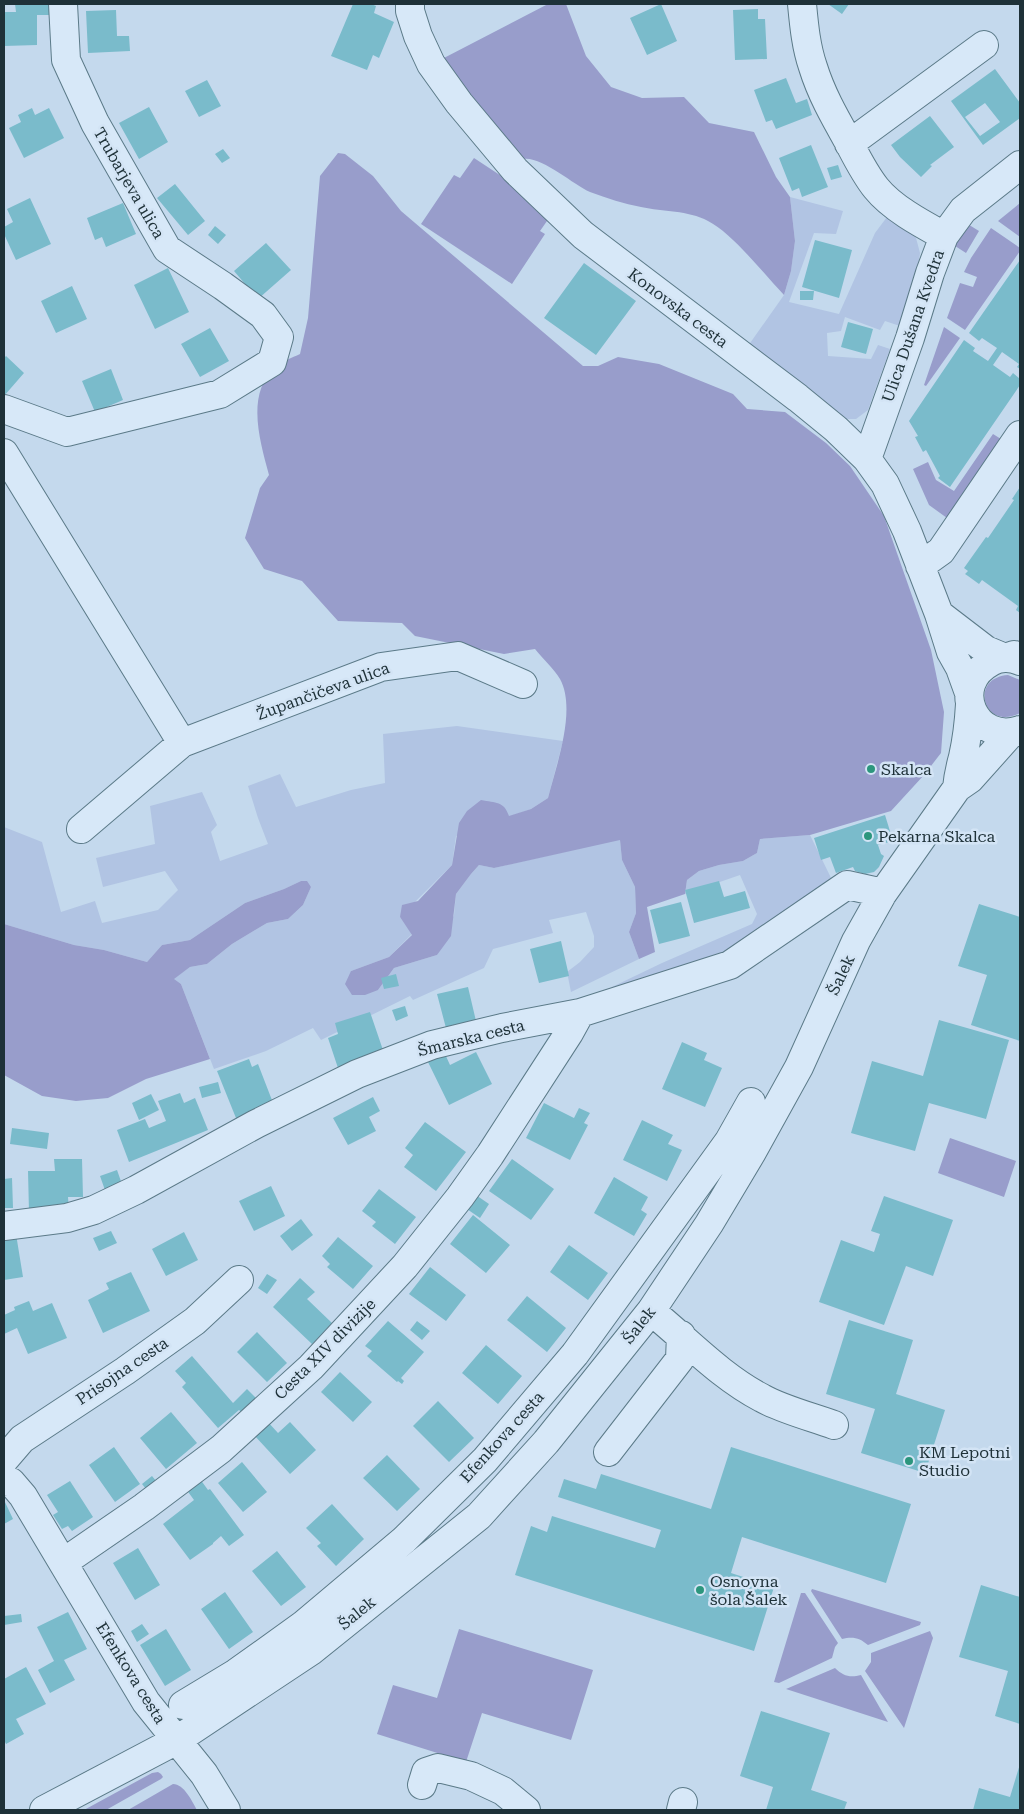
<svg xmlns="http://www.w3.org/2000/svg" width="1024" height="1814" font-family="'Roboto Serif',serif">
  <style>
    .farmland { fill: #b1c4e3 }
    .green { fill: #989dcb }
    .building { fill: #7abbcb; fill-rule: evenodd }
    .lines { fill: none; stroke-linecap: round; stroke-linejoin: round }
    .minor-casing { stroke: #5b7a88; stroke-width: 30 }
    .minor { stroke: #d7e8f8; stroke-width: 28 }
    .poi-dot { fill: #2c967d; stroke: #d3e4f5; stroke-width: 2 }
    .labels { text-anchor: middle; dominant-baseline: central; stroke-width: 5; stroke-linejoin: round; paint-order: stroke }
    .street-label { font-size: 16px; fill: #1e3138; stroke: #d3e4f5 }
    .poi-label { font-size: 16px; fill: #1e3138; stroke: #d3e4f5; text-anchor: start }
  </style>
  <rect width="100%" height="100%" fill="#c4d9ed"/>
  <path class="farmland" d="M 790,197 L 843,211 L 836,234 L 814,233 L 789,302 L 839,314 L 875,233 L 887,217 L 910,228 L 916,238 L 920,253 L 918,269 L 900,326 L 885,321 L 880,330 L 845,317 L 841,331 L 827,333 L 828,356 L 871,359 L 878,345 L 890,349 L 868,410 L 856,419 L 846,419 L 748,346 L 784,295 L 791,271 L 795,241 Z
    M 457,726 L 563,741 L 548,798 L 531,809 L 456,836 L 452,865 L 400,917 L 412,934 L 389,957 L 351,971 L 378,990 L 394,968 L 437,955 L 454,915 L 456,894 L 471,874 L 479,865 L 494,868 L 620,839 L 622,860 L 635,887 L 636,913 L 629,932 L 639,959 L 571,992 L 567,972 L 580,962 L 594,947 L 594,936 L 586,912 L 549,920 L 553,933 L 493,949 L 484,968 L 413,1000 L 410,996 L 321,1040 L 313,1028 L 266,1051 L 214,1069 L 181,984 L 173,979 L 190,967 L 207,964 L 232,944 L 267,923 L 288,919 L 303,905 L 311,887 L 301,881 L 284,889 L 245,903 L 190,940 L 162,945 L 147,962 L 104,950 L 74,945 L 4,924 L 4,827 L 42,842 L 61,912 L 95,901 L 102,923 L 158,910 L 178,890 L 165,871 L 103,887 L 96,858 L 155,844 L 150,806 L 202,792 L 217,825 L 211,832 L 220,861 L 268,844 L 258,818 L 248,786 L 280,774 L 296,807 L 351,790 L 385,783 L 383,734 Z
    M 810,835 L 834,884 L 733,957 L 615,995 L 612,987 L 662,963 L 752,924 L 757,914 L 740,875 L 685,894 L 687,880 L 699,871 L 719,865 L 743,861 L 757,853 L 760,839 Z"/>
  <path class="green" d="M 548,4 L 566,4 L 586,56 L 611,87 L 642,98 L 684,97 L 709,123 L 754,132 L 776,177 L 790,197 L 795,241 L 791,271 L 784,295 C 764,274 732,233 708,221 C 688,210 663,212 641,207 C 624,204 607,198 590,192 C 572,184 537,152 520,160 L 442,59 Z
    M 338,153 L 345,154 L 373,176 L 401,211 L 583,366 L 598,366 L 618,357 L 659,364 L 733,394 L 747,409 L 785,412 L 826,443 L 850,466 L 884,516 L 931,650 L 944,712 L 941,753 L 924,775 L 891,811 L 810,835 L 760,839 L 757,853 L 743,861 L 719,865 L 699,871 L 687,880 L 685,894 L 647,907 L 655,952 L 639,959 L 629,932 L 636,913 L 635,887 L 622,860 L 620,840 L 494,868 L 479,865 L 471,874 L 456,894 L 451,936 L 437,955 L 394,968 L 378,990 L 365,995 L 352,995 L 345,984 L 351,971 L 389,957 L 412,935 L 400,917 L 402,905 L 418,901 L 452,865 L 459,823 L 467,811 L 481,800 C 496,803 504,801 509,816 L 531,809 L 548,798 C 556,766 577,710 560,679 C 554,669 543,659 535,649 L 504,654 L 415,636 L 402,623 L 338,621 L 302,581 L 264,569 L 245,538 L 260,488 L 269,475 C 260,441 245,394 276,366 C 282,361 292,358 300,354 L 308,318 L 320,176 Z
    M 474,158 L 554,211 L 540,231 L 545,234 L 512,284 L 421,224 L 454,175 L 460,178 Z
    M 1020,203 L 1020,237 L 998,221 Z
    M 966,223 L 979,231 L 966,253 L 952,244 Z
    M 991,228 L 1020,248 L 1020,251 L 965,330 L 947,318 L 960,283 L 973,287 L 977,277 L 964,272 L 971,258 Z
    M 944,327 L 960,338 L 926,386 L 924,385 Z
    M 993,434 L 1001,439 L 947,518 L 929,505 L 913,469 L 928,462 L 936,480 L 954,491 Z
    M 1008,675 L 1020,680 L 1020,713 C 984,732 968,678 1008,675 Z
    M 301,881 L 307,881 L 311,887 L 303,905 L 288,919 L 267,923 L 232,944 L 207,964 L 190,967 L 174,979 L 181,984 L 210,1059 L 146,1079 L 108,1098 L 76,1101 L 42,1096 L 4,1075 L 4,924 L 74,945 L 104,950 L 147,962 L 162,945 L 190,940 L 245,903 L 284,889 Z
    M 950,1138 L 1016,1161 L 1004,1197 L 938,1173 Z
    M 812,1589 L 921,1622 L 920,1625 L 868,1645 C 860,1638 853,1636 842,1639 L 811,1591 Z
    M 801,1593 L 805,1593 L 838,1643 L 835,1647 L 832,1658 L 779,1683 L 774,1682 Z
    M 459,1629 L 593,1670 L 571,1740 L 482,1713 L 466,1762 L 377,1734 L 393,1685 L 437,1698 Z
    M 930,1631 L 933,1638 L 904,1728 L 865,1671 L 871,1662 L 871,1653 Z
    M 835,1668 C 843,1676 850,1678 861,1675 L 888,1722 L 786,1689 Z
    M 158,1772 L 161,1774 L 163,1777 L 161,1779 L 106,1810 L 84,1810 L 152,1773 Z
    M 173,1784 C 184,1784 192,1801 197,1810 L 128,1810 Z"/>
  <path class="building" d="M 15,4 L 49,4 L 49,15 L 37,15 L 37,45 L 4,46 L 4,12 L 16,12 Z
    M 353,4 L 371,4 L 376,6 L 374,13 L 394,22 L 379,58 L 373,55 L 367,70 L 331,56 Z
    M 661,4 L 677,41 L 647,55 L 630,18 Z
    M 828,4 L 849,4 L 842,14 Z
    M 758,9 L 758,19 L 765,19 L 767,59 L 735,60 L 733,10 Z
    M 116,10 L 117,36 L 129,36 L 130,51 L 88,53 L 86,11 Z
    M 995,69 L 1020,103 L 1020,118 L 983,145 L 951,101 ZM 985,103 L 1000,122 L 980,136 L 965,117 Z
    M 786,78 L 796,103 L 807,99 L 812,115 L 776,129 L 772,120 L 766,122 L 754,90 Z
    M 207,80 L 221,106 L 199,117 L 185,91 Z
    M 149,107 L 168,142 L 139,159 L 119,123 Z
    M 32,108 L 35,115 L 49,108 L 64,138 L 24,158 L 9,128 L 21,122 L 18,115 Z
    M 930,116 L 954,147 L 930,165 L 932,166 L 921,177 L 900,157 L 891,145 Z
    M 811,145 L 828,187 L 802,197 L 799,188 L 792,191 L 779,158 Z
    M 223,149 L 230,158 L 222,163 L 215,154 Z
    M 838,165 L 842,177 L 831,180 L 827,168 Z
    M 175,184 L 205,221 L 188,235 L 157,198 Z
    M 30,198 L 51,244 L 16,260 L 4,234 L 4,227 L 13,222 L 7,209 Z
    M 123,203 L 136,234 L 106,247 L 102,237 L 95,240 L 87,218 Z
    M 215,226 L 226,235 L 218,244 L 208,235 Z
    M 815,240 L 852,250 L 839,298 L 802,287 Z
    M 266,243 L 291,270 L 258,299 L 234,271 Z
    M 1020,260 L 1020,369 L 1017,367 L 1019,364 L 1002,352 L 993,365 L 1010,377 L 1013,373 L 1020,379 L 1020,385 L 950,487 L 938,478 L 940,476 L 926,450 L 923,452 L 915,437 L 918,436 L 909,421 L 964,340 L 975,348 L 973,351 L 988,361 L 997,348 L 982,338 L 979,341 L 969,333 Z
    M 584,263 L 636,301 L 596,355 L 544,318 Z
    M 168,268 L 189,312 L 155,329 L 134,285 Z
    M 72,286 L 87,319 L 56,333 L 41,301 Z
    M 800,291 L 814,291 L 813,300 L 800,300 Z
    M 848,322 L 873,329 L 866,354 L 841,347 Z
    M 210,328 L 229,361 L 200,377 L 181,344 Z
    M 6,356 L 24,373 L 4,396 L 4,358 Z
    M 111,369 L 123,400 L 95,412 L 82,381 Z
    M 1020,487 L 1020,613 L 1016,610 L 1018,606 L 982,580 L 979,584 L 968,576 L 965,574 L 968,571 L 964,568 L 986,537 L 988,538 L 1014,500 L 1012,499 Z
    M 885,815 L 893,841 L 878,845 L 881,854 L 884,856 L 879,867 L 874,872 L 865,874 L 855,871 L 853,867 L 836,873 L 830,857 L 821,860 L 814,838 Z
    M 719,881 L 724,897 L 745,891 L 750,908 L 694,923 L 685,890 Z
    M 681,902 L 690,936 L 659,944 L 650,910 Z
    M 979,904 L 1020,917 L 1020,1041 L 971,1025 L 987,975 L 958,966 Z
    M 561,941 L 569,976 L 539,983 L 530,949 Z
    M 396,974 L 399,986 L 384,989 L 381,978 Z
    M 468,987 L 476,1021 L 446,1028 L 437,994 Z
    M 405,1006 L 408,1016 L 396,1021 L 392,1010 Z
    M 370,1012 L 384,1053 L 338,1068 L 328,1038 L 338,1034 L 335,1023 Z
    M 939,1020 L 1009,1040 L 986,1119 L 929,1103 L 915,1151 L 851,1133 L 872,1061 L 923,1076 Z
    M 682,1042 L 707,1053 L 704,1060 L 722,1068 L 705,1107 L 662,1089 Z
    M 476,1052 L 492,1084 L 449,1105 L 428,1062 L 445,1054 L 450,1065 Z
    M 249,1059 L 252,1067 L 258,1064 L 275,1108 L 238,1123 L 217,1071 Z
    M 218,1082 L 221,1093 L 202,1098 L 199,1087 Z
    M 180,1093 L 184,1103 L 195,1098 L 208,1130 L 129,1162 L 117,1130 L 145,1119 L 149,1128 L 166,1121 L 158,1101 Z
    M 151,1094 L 159,1110 L 139,1120 L 132,1103 Z
    M 373,1097 L 380,1111 L 369,1117 L 376,1131 L 348,1145 L 333,1118 Z
    M 544,1103 L 574,1118 L 579,1108 L 590,1113 L 584,1123 L 588,1125 L 570,1160 L 526,1138 Z
    M 642,1120 L 673,1135 L 668,1144 L 682,1150 L 667,1181 L 623,1160 Z
    M 425,1122 L 466,1152 L 436,1191 L 404,1167 L 413,1155 L 405,1148 Z
    M 12,1128 L 49,1133 L 47,1149 L 10,1144 Z
    M 54,1159 L 82,1159 L 83,1197 L 68,1197 L 69,1211 L 29,1212 L 28,1171 L 55,1171 Z
    M 512,1159 L 554,1189 L 531,1220 L 489,1191 Z
    M 117,1170 L 123,1187 L 106,1193 L 100,1176 Z
    M 614,1177 L 648,1197 L 641,1210 L 647,1214 L 634,1236 L 594,1213 Z
    M 12,1178 L 13,1208 L 4,1208 L 4,1179 Z
    M 271,1186 L 285,1216 L 254,1231 L 239,1201 Z
    M 379,1189 L 416,1217 L 395,1244 L 372,1226 L 376,1222 L 362,1211 Z
    M 473,1193 L 489,1204 L 480,1218 L 464,1207 Z
    M 884,1196 L 953,1220 L 933,1276 L 906,1266 L 884,1325 L 819,1302 L 841,1240 L 874,1252 L 880,1234 L 871,1231 Z
    M 473,1215 L 510,1245 L 486,1273 L 450,1244 Z
    M 301,1219 L 313,1235 L 292,1251 L 280,1236 Z
    M 111,1231 L 117,1243 L 99,1251 L 93,1238 Z
    M 184,1232 L 198,1260 L 166,1276 L 152,1249 Z
    M 16,1234 L 23,1277 L 4,1280 L 4,1236 Z
    M 338,1237 L 373,1266 L 353,1289 L 327,1267 L 330,1264 L 322,1256 Z
    M 569,1245 L 608,1273 L 588,1300 L 550,1272 Z
    M 430,1267 L 466,1295 L 446,1321 L 409,1294 Z
    M 131,1272 L 150,1311 L 103,1333 L 88,1300 L 109,1289 L 106,1283 Z
    M 267,1274 L 277,1280 L 267,1294 L 258,1288 Z
    M 300,1278 L 315,1292 L 307,1299 L 332,1323 L 312,1344 L 273,1307 Z
    M 527,1296 L 566,1328 L 547,1352 L 507,1320 Z
    M 29,1301 L 33,1311 L 52,1303 L 67,1338 L 28,1354 L 17,1328 L 4,1334 L 4,1315 L 15,1310 L 14,1307 Z
    M 849,1320 L 913,1340 L 896,1394 L 945,1410 L 925,1473 L 861,1453 L 875,1409 L 826,1394 Z
    M 388,1321 L 424,1352 L 401,1378 L 404,1381 L 402,1384 L 398,1381 L 397,1382 L 367,1356 L 372,1351 L 365,1346 Z
    M 417,1321 L 430,1331 L 422,1340 L 410,1330 Z
    M 257,1332 L 287,1363 L 267,1382 L 237,1352 Z
    M 486,1345 L 522,1376 L 498,1404 L 462,1373 Z
    M 192,1356 L 233,1403 L 247,1389 L 260,1402 L 246,1416 L 239,1410 L 218,1428 L 182,1387 L 186,1383 L 175,1371 Z
    M 340,1372 L 372,1402 L 353,1422 L 321,1392 Z
    M 438,1401 L 474,1438 L 449,1462 L 413,1426 Z
    M 171,1412 L 197,1443 L 166,1469 L 140,1438 Z
    M 267,1421 L 278,1433 L 290,1422 L 316,1450 L 290,1474 L 253,1434 Z
    M 114,1447 L 140,1484 L 115,1502 L 89,1465 Z
    M 731,1447 L 911,1504 L 886,1583 L 742,1537 L 731,1573 L 774,1587 L 754,1651 L 515,1575 L 531,1526 L 547,1532 L 552,1516 L 655,1548 L 661,1530 L 558,1497 L 564,1479 L 596,1489 L 601,1474 L 711,1509 Z
    M 387,1455 L 420,1489 L 397,1511 L 363,1478 Z
    M 242,1462 L 267,1492 L 243,1512 L 218,1483 Z
    M 152,1476 L 161,1487 L 151,1495 L 142,1484 Z
    M 200,1479 L 208,1490 L 210,1489 L 244,1535 L 229,1546 L 221,1536 L 213,1543 L 213,1544 L 190,1560 L 163,1524 L 194,1500 L 186,1489 Z
    M 70,1481 L 93,1517 L 72,1531 L 68,1526 L 62,1529 L 53,1515 L 58,1512 L 47,1495 Z
    M 4,1500 L 13,1519 L 4,1524 Z
    M 332,1504 L 364,1539 L 336,1566 L 317,1546 L 321,1543 L 306,1528 Z
    M 138,1548 L 160,1585 L 135,1600 L 113,1563 Z
    M 277,1551 L 306,1587 L 281,1606 L 252,1571 Z
    M 981,1585 L 1020,1597 L 1020,1724 L 995,1716 L 1008,1671 L 959,1657 Z
    M 225,1592 L 253,1632 L 229,1649 L 201,1609 Z
    M 68,1612 L 87,1649 L 64,1660 L 75,1680 L 50,1693 L 38,1670 L 54,1661 L 37,1627 Z
    M 21,1614 L 22,1622 L 4,1625 L 4,1616 Z
    M 142,1624 L 149,1634 L 137,1642 L 131,1631 Z
    M 166,1629 L 191,1670 L 165,1686 L 140,1645 Z
    M 26,1667 L 46,1704 L 16,1719 L 24,1734 L 6,1744 L 4,1740 L 4,1679 Z
    M 761,1711 L 830,1733 L 811,1790 L 847,1802 L 844,1810 L 766,1810 L 773,1787 L 740,1776 Z
    M 1020,1764 L 1020,1810 L 973,1810 L 979,1788 L 1010,1797 Z"/>
  <g class="lines">
    <g class="minor-casing">
      <path id="minor" d="M 410,4 L 410,11 L 418,36 L 431,64 L 459,103 L 515,170 L 583,235 L 798,398 L 836,429 L 867,459 L 885,484 L 907,531 L 939,614 L 951,652 L 960,668 L 969,693
        M 802,4 C 804,25 806,47 813,67 C 821,93 834,116 847,139 C 856,156 864,173 876,188 C 892,208 922,224 944,236
        M 849,144 L 984,45
        M 4,409 L 67,432 L 220,394 L 272,362 L 279,337 L 263,315 L 223,286 L 167,249 L 95,123 L 66,60 L 63,4
        M 4,453 L 182,743
        M 867,459 L 910,338 L 930,273 L 944,236 L 963,210 L 1020,165
        M 920,566 L 941,551 L 1020,435
        M 939,614 L 986,650 L 1005,658 L 1014,655
        M 1020,661 C 1011,657 999,657 991,662 C 948,685 975,745 1020,730
        M 957,788 C 958,777 960,768 963,757 C 967,739 969,722 970,704
        M 81,829 L 182,743 L 381,667 L 458,656 L 523,684
        M 4,1226 L 67,1218 L 94,1210 L 136,1190 L 256,1124 L 357,1074 L 432,1045 L 502,1028 L 580,1013 L 730,965 L 847,885 L 883,893
        M 651,1311 C 688,1341 720,1376 762,1398 C 781,1409 812,1417 834,1425
        M 608,1452 L 680,1359 L 681,1335
        M 4,1460 L 22,1439 L 125,1371 L 195,1321 L 239,1280
        M 4,1481 L 11,1482 L 23,1496 L 146,1702 L 204,1774 L 226,1810
        M 64,1562 L 144,1507 L 221,1449 L 311,1367 L 405,1266 L 460,1197 L 490,1155 L 569,1033 L 580,1013
        M 183,1705 L 236,1673 L 303,1625 L 404,1540 L 485,1460 L 575,1354 L 729,1141 L 751,1102
        M 422,1785 L 426,1772 L 438,1768 L 471,1776 L 503,1791 L 526,1810
        M 44,1810 L 177,1740 L 311,1651 L 479,1516 L 546,1442 L 651,1311 L 709,1224 L 752,1152 L 799,1067 L 856,941 L 883,893 L 957,788 L 970,779 L 1012,732 L 1020,732
        M 681,1810 L 683,1802"/>
    </g>
    <use href="#minor" class="minor"/>
  </g>
  <g class="poi-dot">
    <circle cx="871" cy="769" r="5"/>
    <circle cx="868" cy="836" r="5"/>
    <circle cx="909" cy="1461" r="5"/>
    <circle cx="700" cy="1590" r="5"/>
  </g>
  <g class="labels">
    <g class="street-label">
      <text transform="translate(129 183) rotate(60)">Trubarjeva ulica</text>
      <text transform="translate(678 308) rotate(37)">Konovska cesta</text>
      <text transform="translate(913 326) rotate(-71)">Ulica Dušana Kvedra</text>
      <text transform="translate(323 691) rotate(-20)">Župančičeva ulica</text>
      <text transform="translate(841 975) rotate(-65)">Šalek</text>
      <text transform="translate(471 1038) rotate(-14)">Šmarska cesta</text>
      <text transform="translate(639 1325) rotate(-52)">Šalek</text>
      <text transform="translate(325 1349) rotate(-45)">Cesta XIV divizije</text>
      <text transform="translate(122 1371) rotate(-34)">Prisojna cesta</text>
      <text transform="translate(502 1437) rotate(-48)">Efenkova cesta</text>
      <text transform="translate(357 1613) rotate(-39)">Šalek</text>
      <text transform="translate(131 1673) rotate(58)">Efenkova cesta</text>
    </g>
    <g class="poi-label">
      <text x="881" y="769">Skalca</text>
      <text x="878" y="836">Pekarna Skalca</text>
      <text x="919" y="1452">KM Lepotni<tspan x="919" dy="18">Studio</tspan></text>
      <text x="710" y="1581">Osnovna<tspan x="710" dy="18">šola Šalek</tspan></text>
    </g>
  </g>
  <rect width="1024" height="1814" fill="none" stroke="#1e3138" stroke-width="10"/>
</svg>
